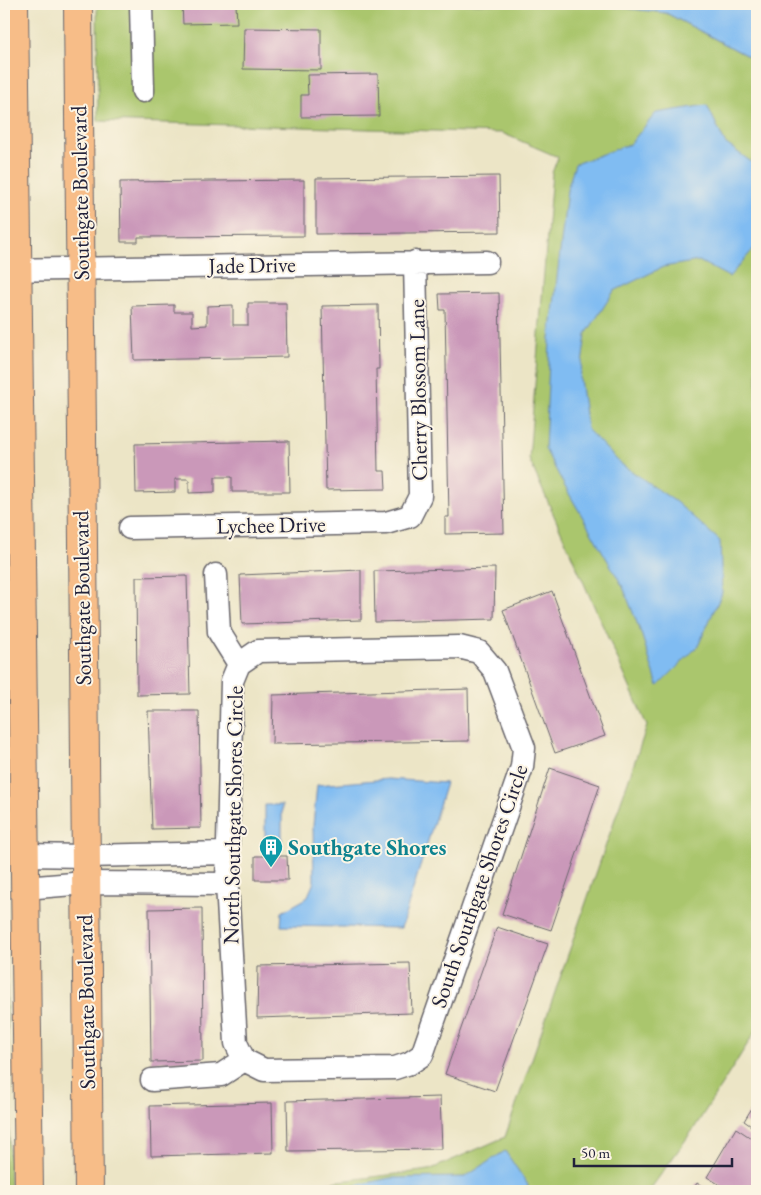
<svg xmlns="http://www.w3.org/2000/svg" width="761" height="1195" font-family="'EB Garamond',serif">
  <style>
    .green { fill: #aac66d; stroke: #667454 }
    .water { fill: #80bcf2; stroke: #516f96 }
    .building { fill: #ca98b9 }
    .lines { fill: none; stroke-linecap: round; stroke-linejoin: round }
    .minor-casing { stroke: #69666c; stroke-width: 25 }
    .major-casing { stroke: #69666c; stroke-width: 30 }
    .minor { stroke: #fff; stroke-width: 22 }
    .major { stroke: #f7bd88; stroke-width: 28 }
    .labels { text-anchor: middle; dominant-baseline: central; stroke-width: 4; stroke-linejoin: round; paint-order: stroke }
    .street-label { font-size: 22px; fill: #22223b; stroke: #fcf5e5 }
    .culture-label { font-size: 22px; font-weight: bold; fill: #0d838f; stroke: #fcf5e5; text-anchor: start }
  </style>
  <rect width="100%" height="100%" fill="#fcf5e5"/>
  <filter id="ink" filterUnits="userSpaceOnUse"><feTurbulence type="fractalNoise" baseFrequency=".02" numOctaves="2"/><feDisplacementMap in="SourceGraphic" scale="10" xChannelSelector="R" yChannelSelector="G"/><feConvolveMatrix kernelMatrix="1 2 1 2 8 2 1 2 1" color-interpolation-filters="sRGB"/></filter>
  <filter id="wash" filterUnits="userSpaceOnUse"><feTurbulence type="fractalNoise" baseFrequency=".0096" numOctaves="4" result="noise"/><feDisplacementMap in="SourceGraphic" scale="20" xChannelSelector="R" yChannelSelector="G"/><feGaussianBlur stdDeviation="1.12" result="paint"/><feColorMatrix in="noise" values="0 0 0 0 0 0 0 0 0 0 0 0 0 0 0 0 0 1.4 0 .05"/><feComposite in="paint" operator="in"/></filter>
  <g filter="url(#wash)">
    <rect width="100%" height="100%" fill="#ece5c6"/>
    <path class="green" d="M 97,4 L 591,4 L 666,13 L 757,61 L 757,1029 L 695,1127 L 649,1191 L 258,1191 L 429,1170 L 505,1137 L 647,726 L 529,459 L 552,173 L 558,157 L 502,133 L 98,121 Z
      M 4,826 L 10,1191 L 4,1191 Z"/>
    <path class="water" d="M 591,4 L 757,4 L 757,61 L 666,13 Z
      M 707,105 L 725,143 L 757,166 L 757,245 L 729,277 L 699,261 L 663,267 L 614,291 L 586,334 L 580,379 L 587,429 L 621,464 L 676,502 L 720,541 L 722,593 L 698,646 L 658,686 L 641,633 L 623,587 L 564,485 L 545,449 L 550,339 L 567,190 L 575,164 L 630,144 L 656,113 Z
      M 388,779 L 446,783 L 401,928 L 281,926 L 282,912 L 307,898 L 314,882 L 313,826 L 317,785 Z
      M 265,805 L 282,805 L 282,841 L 265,841 Z
      M 505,1151 L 528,1185 L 527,1191 L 290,1191 L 338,1189 L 390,1178 L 465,1177 Z"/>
    <g id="blocks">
      <path class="building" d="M 182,4 L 236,4 L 237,23 L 183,24 Z
        M 244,28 L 321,29 L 321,70 L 243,69 Z
        M 378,74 L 379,116 L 301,117 L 301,95 L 308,95 L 307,75 Z
        M 499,176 L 500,232 L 316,234 L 316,178 Z
        M 304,180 L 304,236 L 138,237 L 138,242 L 121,242 L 120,182 Z
        M 499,293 L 504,533 L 445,534 L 445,517 L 449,517 L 445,310 L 440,310 L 439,294 Z
        M 248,303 L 286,303 L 287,357 L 134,360 L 132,306 L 174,305 L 174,312 L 192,312 L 192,326 L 207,325 L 207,306 L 233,305 L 233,325 L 248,325 Z
        M 378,305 L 379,369 L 376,369 L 378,471 L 385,471 L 386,489 L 326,490 L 322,306 Z
        M 289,441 L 290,492 L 232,492 L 232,477 L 215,477 L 215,492 L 189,493 L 189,479 L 175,479 L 175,492 L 136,493 L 135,444 Z
        M 495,568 L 494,619 L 375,622 L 374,571 Z
        M 361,570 L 361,620 L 242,624 L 240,575 Z
        M 187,576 L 190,694 L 137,695 L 136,577 Z
        M 552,591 L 605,736 L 555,753 L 503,610 Z
        M 468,689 L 469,741 L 272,744 L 273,695 Z
        M 148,711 L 199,711 L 201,828 L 152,829 Z
        M 550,768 L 600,785 L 551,930 L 502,914 Z
        M 255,856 L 287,856 L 288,880 L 255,880 Z
        M 202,908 L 203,1061 L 151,1062 L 149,909 Z
        M 497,927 L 548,944 L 495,1091 L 445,1074 Z
        M 410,963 L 412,1013 L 257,1018 L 258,966 Z
        M 440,1097 L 442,1149 L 288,1151 L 287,1101 Z
        M 757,1100 L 757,1130 L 744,1121 Z
        M 272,1103 L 273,1153 L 151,1156 L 150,1106 Z
        M 736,1128 L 757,1142 L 757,1191 L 730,1191 L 707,1177 Z
        M 697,1183 L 710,1191 L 692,1191 Z"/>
    </g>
  </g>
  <g filter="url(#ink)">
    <use href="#blocks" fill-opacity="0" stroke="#69666c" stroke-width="1"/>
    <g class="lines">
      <g class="minor-casing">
        <path id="minor" d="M 141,4 L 143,91
          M 4,270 L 487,262
          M 130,528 L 386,523 L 410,516 L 420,496 L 415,262
          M 216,575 L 219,632 L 239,664 L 232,681 L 227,884 L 236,1043 L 244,1060
          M 25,855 L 85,856 L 228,853
          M 25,888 L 85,883 L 227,884
          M 152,1080 L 221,1075 L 244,1060 L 264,1070 L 395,1068 L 410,1063 L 422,1055 L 522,767 L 524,748 L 495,671 L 479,652 L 459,647 L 258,651 L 239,664"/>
      </g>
      <g class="major-casing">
        <path id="major" d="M 14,4 L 29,1191
          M 78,4 L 89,1191"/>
      </g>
      <use href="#minor" class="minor"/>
      <use href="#major" class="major"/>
    </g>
  </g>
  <defs>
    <g id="building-pin" transform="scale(1.25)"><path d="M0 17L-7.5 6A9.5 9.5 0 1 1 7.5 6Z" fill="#0f9aa8" stroke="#fcf5e5"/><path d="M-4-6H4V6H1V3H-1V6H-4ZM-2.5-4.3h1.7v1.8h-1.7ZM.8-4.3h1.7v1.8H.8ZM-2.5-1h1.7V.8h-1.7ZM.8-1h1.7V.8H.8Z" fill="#fff"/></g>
  </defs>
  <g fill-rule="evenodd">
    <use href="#building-pin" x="271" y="847"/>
  </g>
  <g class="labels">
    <g class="street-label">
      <text transform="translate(80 193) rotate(-91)">Southgate Boulevard</text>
      <text transform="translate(252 265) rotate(-1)">Jade Drive</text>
      <text transform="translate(418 390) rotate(-91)">Cherry Blossom Lane</text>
      <text transform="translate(271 525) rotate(-1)">Lychee Drive</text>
      <text transform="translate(82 598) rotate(-91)">Southgate Boulevard</text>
      <text transform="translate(233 815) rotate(-89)">North Southgate Shores Circle</text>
      <text transform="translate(479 886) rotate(-71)">South Southgate Shores Circle</text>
      <text transform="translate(86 1002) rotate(-91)">Southgate Boulevard</text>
    </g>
    <g class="culture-label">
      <text x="288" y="847">Southgate Shores</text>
    </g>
  </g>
  <rect width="761" height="1195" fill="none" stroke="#fcf5e5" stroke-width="20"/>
  <path d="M574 1158v8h158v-8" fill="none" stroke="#22223b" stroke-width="2.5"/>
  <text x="581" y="1158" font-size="15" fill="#22223b" stroke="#fcf5e5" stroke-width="4" paint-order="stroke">50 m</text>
</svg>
